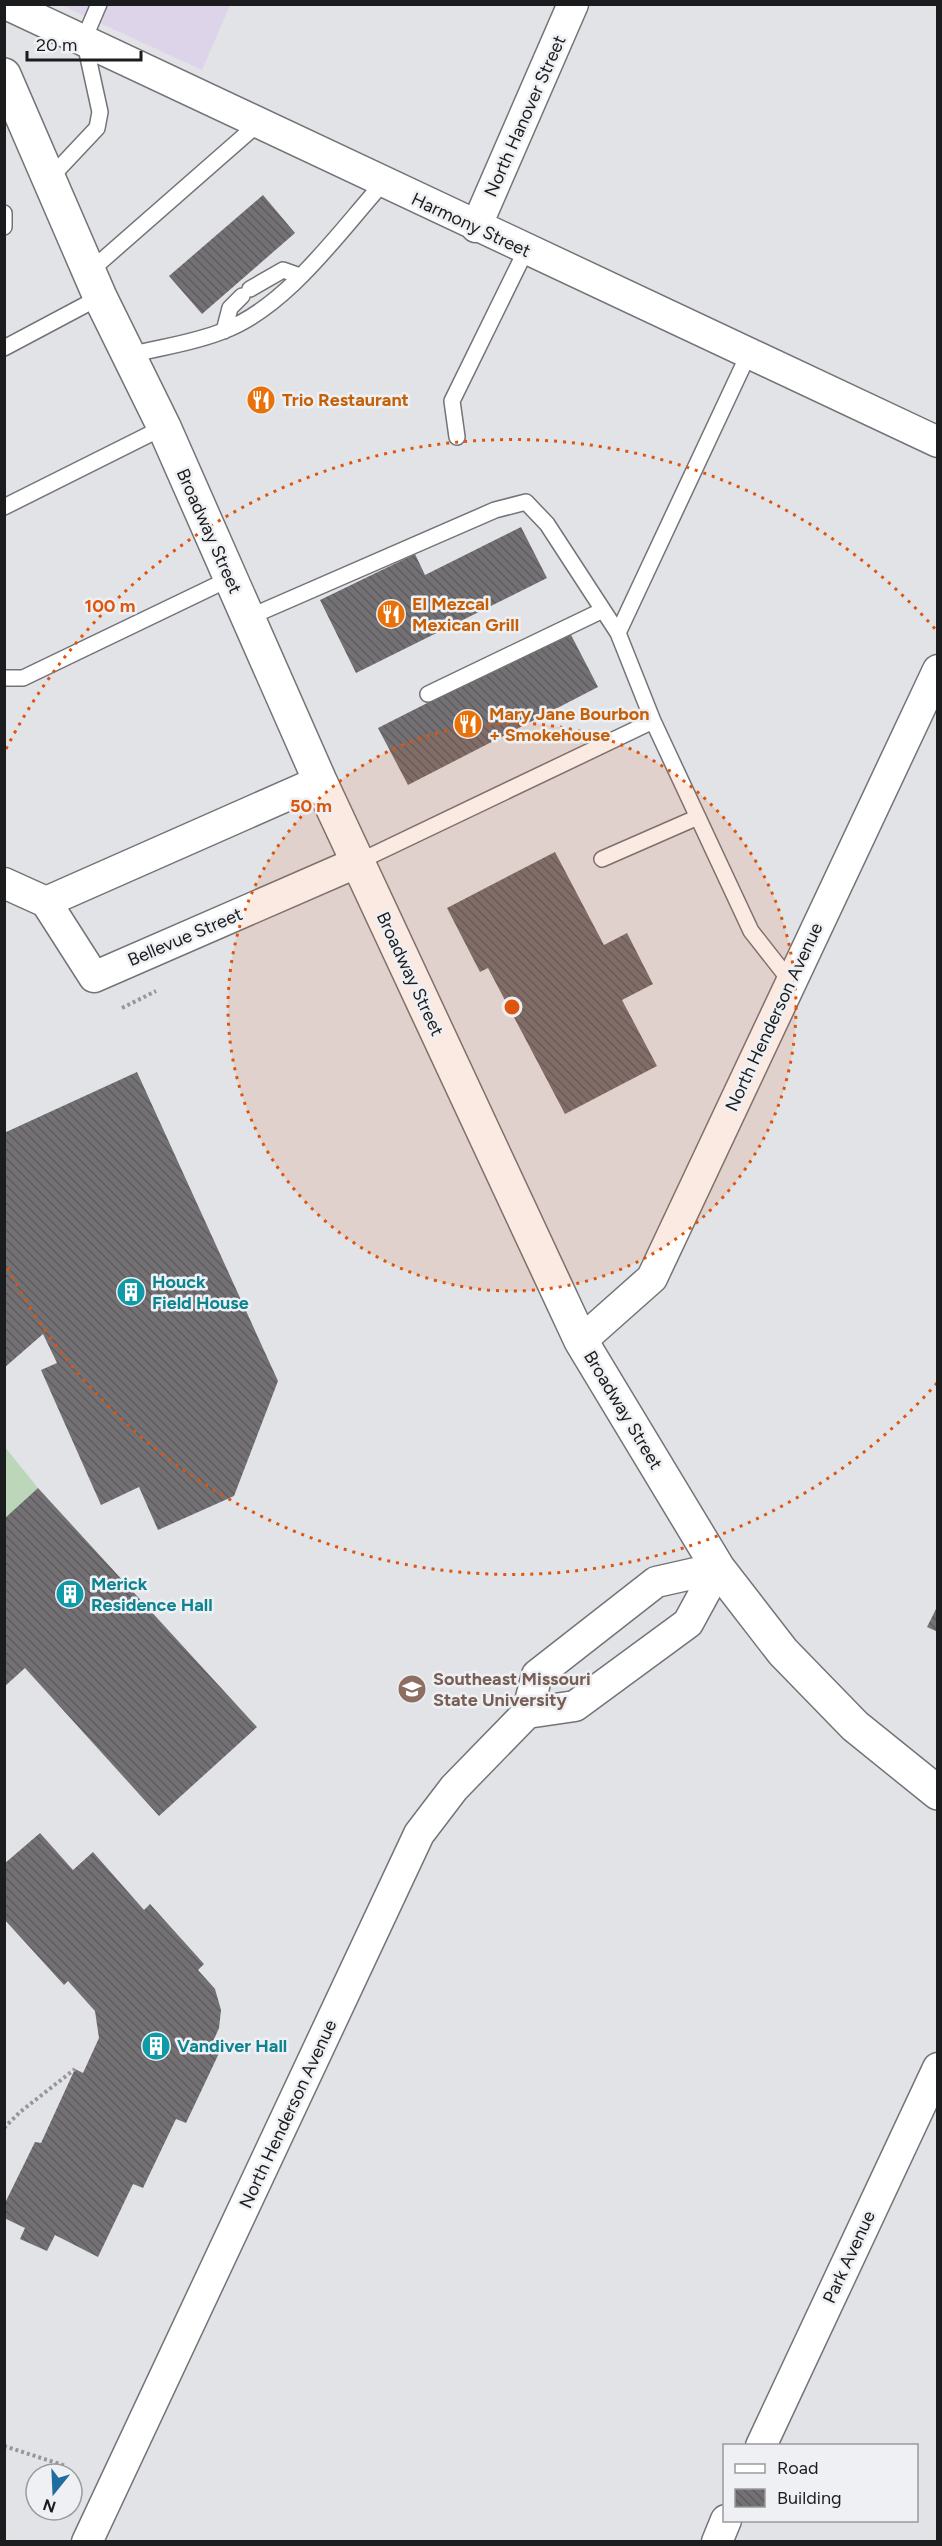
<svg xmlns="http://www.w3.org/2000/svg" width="942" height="2546" font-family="Figtree,sans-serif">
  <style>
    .commercial { fill: #ddd4ea }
    .green { fill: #bcd6b9 }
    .building { fill: url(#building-back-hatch) }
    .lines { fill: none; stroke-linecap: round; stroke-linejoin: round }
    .service-casing { stroke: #737477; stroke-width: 18 }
    .minor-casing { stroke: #737477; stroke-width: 33 }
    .secondary-casing { stroke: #737477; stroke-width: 36 }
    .path { stroke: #959799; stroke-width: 4; stroke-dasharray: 3 3; stroke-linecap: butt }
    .service { stroke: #fff; stroke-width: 15 }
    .minor { stroke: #fff; stroke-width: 30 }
    .secondary { stroke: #fff; stroke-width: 33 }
    .ring { fill: none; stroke: #de560d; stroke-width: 3; stroke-dasharray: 3 6 }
    .labels { text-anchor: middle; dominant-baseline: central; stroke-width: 5; stroke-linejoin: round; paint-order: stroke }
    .street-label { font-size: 18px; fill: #1b1c1d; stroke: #eef0f3 }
    .food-label { font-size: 18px; font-weight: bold; fill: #c56008; stroke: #eef0f3; text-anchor: start }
    .culture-label { font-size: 18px; font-weight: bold; fill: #0d838f; stroke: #eef0f3; text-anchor: start }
    .education-label { font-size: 18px; font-weight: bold; fill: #785e54; stroke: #eef0f3; text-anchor: start }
    .centre { fill: #de560d; stroke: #eef0f3; stroke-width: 3 }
    .ring-label { font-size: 18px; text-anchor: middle; font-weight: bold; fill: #de560d; stroke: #eef0f3; stroke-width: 5; stroke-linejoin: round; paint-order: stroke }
  </style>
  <defs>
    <pattern id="building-back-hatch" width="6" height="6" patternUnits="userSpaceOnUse" patternTransform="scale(1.5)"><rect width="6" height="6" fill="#737174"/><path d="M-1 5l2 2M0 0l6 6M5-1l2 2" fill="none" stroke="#5e5c5f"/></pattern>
  </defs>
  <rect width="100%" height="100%" fill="#e1e3e6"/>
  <path class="commercial" d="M 61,5 L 230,5 L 202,70 Z"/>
  <path class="green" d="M 4,1446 L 38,1488 L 5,1519 L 4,1519 Z"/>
  <path class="building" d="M 263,195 L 295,233 L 202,314 L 169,276 Z
    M 521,527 L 547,578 L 356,673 L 320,600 L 415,554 L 425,575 Z
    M 569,631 L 598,687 L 408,785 L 378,728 Z
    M 555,852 L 604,945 L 627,933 L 653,984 L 622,1000 L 657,1066 L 565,1114 L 488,968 L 480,972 L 447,908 Z
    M 137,1072 L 278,1381 L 234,1496 L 158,1530 L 139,1487 L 101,1505 L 41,1370 L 57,1363 L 43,1334 L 4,1368 L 4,1133 Z
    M 38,1488 L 257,1727 L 159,1816 L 25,1668 L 4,1687 L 4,1519 Z
    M 938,1605 L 938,1632 L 927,1627 Z
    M 40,1833 L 73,1870 L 93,1852 L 144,1910 L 150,1904 L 204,1964 L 198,1970 L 215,1989 L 221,2010 L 219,2028 L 212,2044 L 221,2049 L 186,2123 L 176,2119 L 143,2188 L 133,2184 L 98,2257 L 55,2235 L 47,2251 L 20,2239 L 25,2228 L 4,2218 L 4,2205 L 35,2142 L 41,2143 L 75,2069 L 83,2073 L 99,2038 L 95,2011 L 68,1981 L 64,1985 L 4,1919 L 4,1864 Z"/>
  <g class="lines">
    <g class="service-casing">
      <path id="service" d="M 49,179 L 97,128 L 100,112 L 84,39 L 99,4
        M 4,213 L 4,227
        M 90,271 L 259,123
        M 250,289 L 283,270 L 300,276
        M 224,331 L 230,308 L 242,296
        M 4,348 L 100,297
        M 130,355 C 161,347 194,343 223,331 C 287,307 339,232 383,183
        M 457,437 L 452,401 L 526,250
        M 4,507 L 164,427
        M 247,618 L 495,510 L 526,502 L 547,524 L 618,633
        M 4,678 L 23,678 L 229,579
        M 428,694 L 601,611
        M 653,721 L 751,931 L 791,982
        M 602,859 L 698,817
        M 358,862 L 653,721 L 618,633 L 749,353"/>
    </g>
    <g class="minor-casing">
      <path id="minor" d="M 6,4 L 938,442
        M 476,227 L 573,4
        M 4,883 L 46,902 L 94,977 L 358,862
        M 46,902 L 320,781
        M 581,1341 L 652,1278 L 938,670
        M 527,1713 L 575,1706 L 688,1623 L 718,1568
        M 761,2446 L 938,2068
        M 87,2542 L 419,1834 L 454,1788 L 527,1713 L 537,1675 L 656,1582 L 718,1568
        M 717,2542 L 726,2520"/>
    </g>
    <g class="secondary-casing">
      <path id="secondary" d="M 4,75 L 100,297 L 164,427 L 320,781 L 581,1341 L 718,1568 L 783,1652 L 855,1726 L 938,1793"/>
    </g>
    <path class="path" d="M 122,1008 L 156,991
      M 4,2128 L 20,2112 L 75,2069
      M 4,2446 L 66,2466"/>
    <use href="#service" class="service"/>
    <use href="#minor" class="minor"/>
    <use href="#secondary" class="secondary"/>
  </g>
  <circle cx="512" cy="1007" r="284" fill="#de560d" fill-opacity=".12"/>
  <g class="ring">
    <circle cx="512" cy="1007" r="284"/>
    <path d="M937 1383A568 568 0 0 1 6 1265M6 749A568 568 0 0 1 937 631"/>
  </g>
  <defs>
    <g id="restaurant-disc" transform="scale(1.5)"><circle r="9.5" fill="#e8710a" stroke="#eef0f3"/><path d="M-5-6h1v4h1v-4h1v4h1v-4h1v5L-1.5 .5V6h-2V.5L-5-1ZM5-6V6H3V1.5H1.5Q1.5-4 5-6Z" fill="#fff"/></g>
    <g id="building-disc" transform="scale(1.5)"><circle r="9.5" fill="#0f9aa8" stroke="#eef0f3"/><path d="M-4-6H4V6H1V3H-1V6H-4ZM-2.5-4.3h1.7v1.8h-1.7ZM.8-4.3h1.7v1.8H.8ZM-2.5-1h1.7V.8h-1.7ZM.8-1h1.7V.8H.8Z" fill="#fff"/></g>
    <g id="university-disc" transform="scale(1.5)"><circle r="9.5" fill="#8d6e63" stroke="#eef0f3"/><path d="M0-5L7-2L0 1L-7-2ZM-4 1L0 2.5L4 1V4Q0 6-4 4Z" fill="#fff"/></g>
  </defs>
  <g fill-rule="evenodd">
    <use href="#restaurant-disc" x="261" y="400"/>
    <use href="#restaurant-disc" x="391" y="614"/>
    <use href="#restaurant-disc" x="468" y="724"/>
    <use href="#building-disc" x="131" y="1292"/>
    <use href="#building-disc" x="70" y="1594"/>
    <use href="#university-disc" x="412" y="1689"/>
    <use href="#building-disc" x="156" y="2046"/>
  </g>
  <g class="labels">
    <g class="street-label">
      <text transform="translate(525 116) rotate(-66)">North Hanover Street</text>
      <text transform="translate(471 225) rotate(25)">Harmony Street</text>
      <text transform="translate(209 531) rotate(66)">Broadway Street</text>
      <text transform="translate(185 937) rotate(-23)">Bellevue Street</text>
      <text transform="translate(410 974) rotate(65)">Broadway Street</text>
      <text transform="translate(774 1017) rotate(-65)">North Henderson Avenue</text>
      <text transform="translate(623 1410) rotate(59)">Broadway Street</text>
      <text transform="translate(288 2114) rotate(-65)">North Henderson Avenue</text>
      <text transform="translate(849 2257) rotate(-65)">Park Avenue</text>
    </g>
    <g class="food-label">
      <text x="282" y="400">Trio Restaurant</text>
      <text x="412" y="604">El Mezcal<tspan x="412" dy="21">Mexican Grill</tspan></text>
      <text x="489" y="714">Mary Jane Bourbon<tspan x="489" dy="21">+ Smokehouse</tspan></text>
    </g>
    <g class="culture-label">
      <text x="152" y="1282">Houck<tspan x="152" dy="21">Field House</tspan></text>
      <text x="91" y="1584">Merick<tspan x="91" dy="21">Residence Hall</tspan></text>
      <text x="177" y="2046">Vandiver Hall</text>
    </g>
    <g class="education-label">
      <text x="433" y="1679">Southeast Missouri<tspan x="433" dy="21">State University</tspan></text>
    </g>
  </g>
  <circle cx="512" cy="1007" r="9" class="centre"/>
  <g class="ring-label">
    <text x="110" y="612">100 m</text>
    <text x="311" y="812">50 m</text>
  </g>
  <rect width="942" height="2546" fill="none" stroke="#1b1c1d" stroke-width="12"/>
  <rect x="723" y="2444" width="195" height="78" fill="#eef0f3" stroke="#9a9b9d" stroke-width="1.5"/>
  <rect x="735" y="2464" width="30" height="9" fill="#ffffff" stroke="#9a9b9d" stroke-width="1.5"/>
  <text x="777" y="2474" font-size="18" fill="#1b1c1d">Road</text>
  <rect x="735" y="2489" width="30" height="18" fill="url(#building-back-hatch)" stroke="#9a9b9d" stroke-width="1.5"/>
  <text x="777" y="2504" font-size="18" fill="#1b1c1d">Building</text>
  <g transform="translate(54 2492) rotate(198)"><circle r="28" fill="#eef0f3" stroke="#9a9b9d" stroke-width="1.5"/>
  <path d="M0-4.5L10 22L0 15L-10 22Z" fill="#206d9f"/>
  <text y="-9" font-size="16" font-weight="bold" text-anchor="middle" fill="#1b1c1d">N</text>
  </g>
  <path d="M27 51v9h114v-9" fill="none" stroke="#1b1c1d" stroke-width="3"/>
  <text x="36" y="51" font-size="18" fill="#1b1c1d" stroke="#eef0f3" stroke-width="4.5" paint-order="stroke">20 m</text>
</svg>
